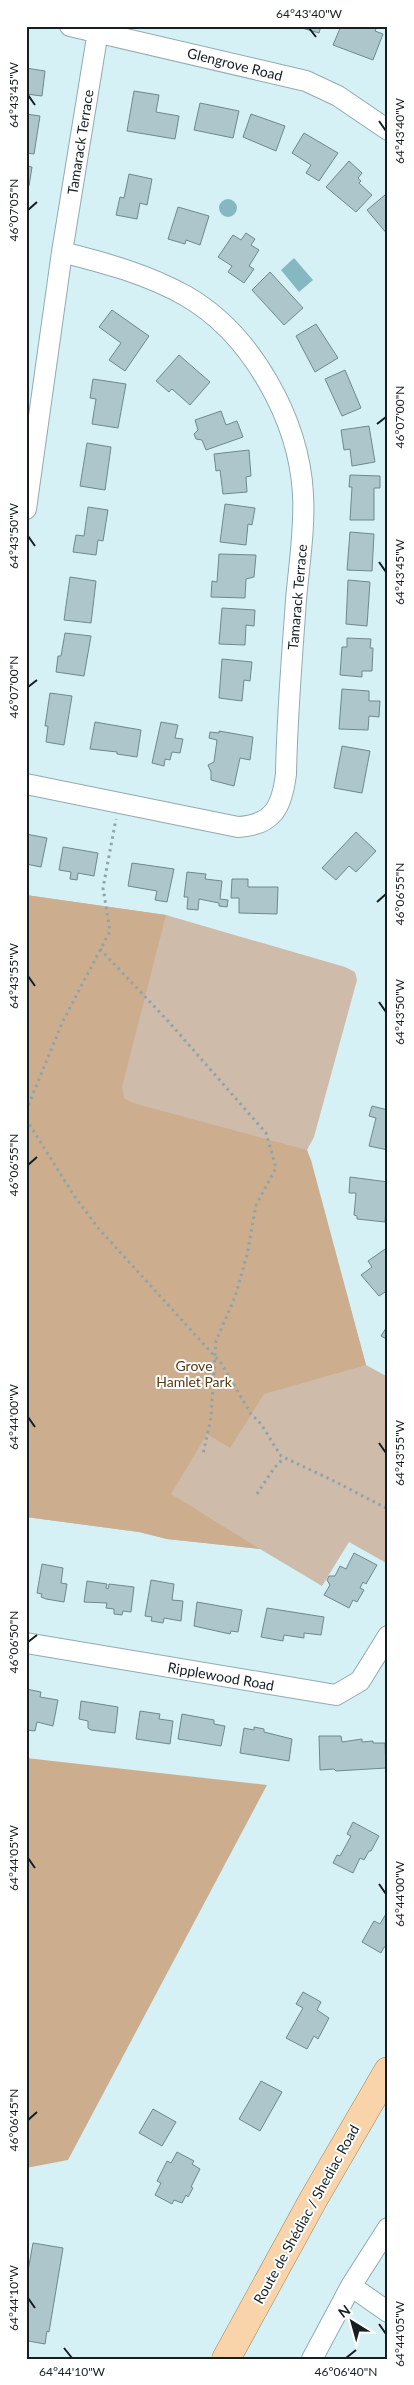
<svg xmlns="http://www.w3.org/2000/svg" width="414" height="2385" font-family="Lato,sans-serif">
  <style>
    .green { fill: #cebba9 }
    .forest { fill: #ccae8f }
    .water { fill: #86b8c2 }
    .building { fill: #acc6cb; stroke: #6f888d }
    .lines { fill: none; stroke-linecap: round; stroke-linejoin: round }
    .minor-casing { stroke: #91abb0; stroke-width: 22 }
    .primary-casing { stroke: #a78256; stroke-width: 29 }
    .path { stroke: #8fa4a8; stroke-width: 3; stroke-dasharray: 2.5 4; stroke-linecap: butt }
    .minor { stroke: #fff; stroke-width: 20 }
    .primary { stroke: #f9d4aa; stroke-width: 28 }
    .ticks { fill: none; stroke: #151f21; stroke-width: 2 }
    .labels { text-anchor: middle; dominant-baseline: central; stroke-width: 4; stroke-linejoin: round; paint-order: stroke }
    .street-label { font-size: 14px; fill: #151f21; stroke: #fff }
    .park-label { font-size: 14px; fill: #583913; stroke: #fff }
    .neatline { fill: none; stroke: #151f21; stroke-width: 2 }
    .ticks-label { font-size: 12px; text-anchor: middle; fill: #151f21 }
  </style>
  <rect width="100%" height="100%" fill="#d6f1f6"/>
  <path class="green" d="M 26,895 L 166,915 L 345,967 L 355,972 L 357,980 L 314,1137 L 307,1150 L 366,1365 L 388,1377 L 388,1564 L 349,1542 L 322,1586 L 260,1549 L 167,1539 L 139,1532 L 26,1517 Z"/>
  <path class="forest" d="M 26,895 L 166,915 L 122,1087 L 124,1098 L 133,1103 L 307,1150 L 311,1160 L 366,1365 L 264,1394 L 230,1448 L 207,1434 L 171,1494 L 260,1549 L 167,1539 L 139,1532 L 26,1517 Z
    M 26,1758 L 267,1785 L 68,2160 L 26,2168 Z"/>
  <path class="water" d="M219 208a9 9 0 1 1 18 0a9 9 0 1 1-18 0Z
    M 294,258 L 313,280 L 299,292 L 281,270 Z"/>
  <path class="building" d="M 295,26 L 321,26 L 319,33 Z
    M 341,26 L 377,26 L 375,31 L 383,34 L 373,60 L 333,45 Z
    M 26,68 L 45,71 L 42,96 L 26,94 Z
    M 134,91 L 159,95 L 156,112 L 179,116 L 175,139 L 127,131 Z
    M 200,103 L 239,111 L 233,138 L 194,130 Z
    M 26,114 L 40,116 L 34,154 L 26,153 Z
    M 251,114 L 285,126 L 276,151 L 243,137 Z
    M 304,133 L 338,153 L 319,181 L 306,173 L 311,165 L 292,153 Z
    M 349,161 L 362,173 L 358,178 L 361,181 L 359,183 L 372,195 L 356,212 L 326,187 Z
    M 26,166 L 32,167 L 29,186 L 26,186 Z
    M 129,174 L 152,179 L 147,205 L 140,203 L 137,219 L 116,215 L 120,197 L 124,198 Z
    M 385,195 L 388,198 L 388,235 L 367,210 Z
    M 178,207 L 209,216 L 200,245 L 186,240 L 185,244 L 168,239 Z
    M 246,233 L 255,239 L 251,245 L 259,250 L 249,266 L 254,269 L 244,283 L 228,272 L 232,266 L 218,257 L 233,235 L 241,240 Z
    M 270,272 L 303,308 L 284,325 L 252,290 Z
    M 112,310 L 149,336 L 125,371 L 109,360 L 121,343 L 99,327 Z
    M 316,324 L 338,358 L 315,372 L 296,336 Z
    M 179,355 L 210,382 L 190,405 L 172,389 L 169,392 L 156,381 Z
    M 345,370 L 361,408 L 342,416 L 325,379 Z
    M 93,379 L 126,384 L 118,428 L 92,424 L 96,399 L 90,398 Z
    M 221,411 L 226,425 L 237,421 L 243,437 L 206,450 L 202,440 L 196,439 L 194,434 L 198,430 L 195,420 Z
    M 369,426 L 375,462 L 352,466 L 350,449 L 344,450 L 341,430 Z
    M 87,443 L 111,447 L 105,490 L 80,486 Z
    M 249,450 L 251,476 L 246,477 L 247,492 L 223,494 L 220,470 L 216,471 L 214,454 Z
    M 350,475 L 380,476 L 380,488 L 374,488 L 374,520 L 350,520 L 352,487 L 349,487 Z
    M 225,504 L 255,508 L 252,525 L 248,524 L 246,545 L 220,542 Z
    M 88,507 L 108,510 L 103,541 L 98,540 L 96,555 L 73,552 L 76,535 L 84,536 Z
    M 350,532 L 374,534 L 372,571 L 347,570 Z
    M 219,554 L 256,555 L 254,577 L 246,579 L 245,598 L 211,597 L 212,581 L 217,582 Z
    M 70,577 L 96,581 L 91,623 L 64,620 Z
    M 348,580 L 370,582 L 367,626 L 346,624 Z
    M 222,608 L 255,610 L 254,626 L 246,625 L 245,645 L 219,644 Z
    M 65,633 L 91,636 L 84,676 L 56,672 L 58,656 L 61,656 Z
    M 347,638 L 371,639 L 370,648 L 373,648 L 372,671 L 362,671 L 362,677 L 340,675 L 342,647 L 347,647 Z
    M 222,659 L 252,662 L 250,681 L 244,680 L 242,701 L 219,698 Z
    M 342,689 L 369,691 L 369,701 L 380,701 L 379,717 L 369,716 L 368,730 L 339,729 Z
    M 50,693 L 72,696 L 64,745 L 46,742 L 48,726 L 45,726 Z
    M 95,722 L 141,730 L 137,757 L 117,754 L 117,752 L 90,749 Z
    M 161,722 L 178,725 L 175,738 L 183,739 L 180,753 L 172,752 L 170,760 L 165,759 L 164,766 L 152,763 Z
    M 219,731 L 253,737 L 250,760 L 240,758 L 234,786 L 211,780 L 211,772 L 208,765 L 214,762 L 217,740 L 209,738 L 210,732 L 219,733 Z
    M 342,746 L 370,751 L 362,793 L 334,788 Z
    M 356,832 L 376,851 L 356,872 L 349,866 L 336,880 L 322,868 Z
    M 26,834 L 47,838 L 41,867 L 26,864 Z
    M 63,847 L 98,853 L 94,876 L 78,873 L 77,880 L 70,879 L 71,872 L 59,870 Z
    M 132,863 L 174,869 L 167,902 L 155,900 L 157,891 L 128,886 Z
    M 187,872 L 206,874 L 205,879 L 222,881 L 220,899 L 228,900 L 227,907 L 219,906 L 219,903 L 199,899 L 198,910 L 187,909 L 188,897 L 184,897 Z
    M 232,879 L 248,879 L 248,887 L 278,887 L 277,914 L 239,913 L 239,898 L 231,898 Z
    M 372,1106 L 388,1110 L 388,1150 L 369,1146 L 376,1118 L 369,1116 Z
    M 350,1177 L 388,1182 L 385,1222 L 357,1219 L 357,1216 L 354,1215 L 356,1193 L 349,1193 Z
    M 388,1247 L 388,1290 L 379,1296 L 361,1275 L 372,1267 L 368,1261 Z
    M 388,1325 L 388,1340 L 381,1336 Z
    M 354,1553 L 377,1565 L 366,1584 L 363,1582 L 360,1588 L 364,1590 L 357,1602 L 353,1600 L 349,1608 L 324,1595 L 330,1585 L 327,1580 L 329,1576 L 335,1576 L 340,1566 L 346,1569 Z
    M 42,1564 L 63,1568 L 61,1583 L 67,1584 L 64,1602 L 46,1599 L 41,1597 L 42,1594 L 37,1593 Z
    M 151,1580 L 174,1584 L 172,1600 L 183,1601 L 181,1621 L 164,1618 L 163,1623 L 151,1621 L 152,1617 L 145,1616 Z
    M 87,1581 L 107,1584 L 106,1588 L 108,1589 L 109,1584 L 134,1587 L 131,1612 L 123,1611 L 122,1615 L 114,1614 L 114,1609 L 106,1608 L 107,1603 L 84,1602 Z
    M 197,1602 L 242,1610 L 238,1632 L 231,1631 L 230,1634 L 194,1626 Z
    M 267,1608 L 324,1617 L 321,1635 L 304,1633 L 304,1638 L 284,1635 L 283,1641 L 261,1637 Z
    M 26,1689 L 41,1692 L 40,1697 L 58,1700 L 53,1726 L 37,1722 L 35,1731 L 26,1730 Z
    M 81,1701 L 118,1707 L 115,1733 L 91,1730 L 88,1728 L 88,1721 L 79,1719 Z
    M 140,1711 L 160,1714 L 159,1719 L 173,1721 L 170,1744 L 136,1739 Z
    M 182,1714 L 214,1720 L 214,1724 L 225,1726 L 221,1746 L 178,1739 Z
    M 254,1727 L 264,1729 L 264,1732 L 292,1739 L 289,1761 L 240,1753 L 244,1728 L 254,1730 Z
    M 319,1736 L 341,1736 L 342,1742 L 362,1739 L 362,1742 L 373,1741 L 373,1743 L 385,1743 L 386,1768 L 336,1771 L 334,1769 L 320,1770 Z
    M 353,1822 L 379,1836 L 371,1851 L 369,1851 L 364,1860 L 360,1858 L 353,1873 L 333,1863 L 337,1855 L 340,1856 L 351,1836 L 347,1834 Z
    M 387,1912 L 388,1948 L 384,1947 L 381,1953 L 362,1942 L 374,1921 L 380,1924 Z
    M 303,1992 L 321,2002 L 317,2010 L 329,2018 L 318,2039 L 314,2036 L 307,2049 L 286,2038 L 303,2008 L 296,2004 Z
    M 261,2081 L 282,2092 L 260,2131 L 239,2119 Z
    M 153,2109 L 176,2122 L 162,2146 L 139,2133 Z
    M 177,2152 L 194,2161 L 192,2164 L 200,2169 L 191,2187 L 193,2188 L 188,2197 L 186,2195 L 182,2203 L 174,2200 L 172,2204 L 155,2195 L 161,2183 L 157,2181 L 167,2161 L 171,2163 Z
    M 33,2243 L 63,2248 L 49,2332 L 47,2331 L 45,2344 L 28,2341 L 27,2345 L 26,2271 L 28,2271 Z"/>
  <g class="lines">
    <g class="minor-casing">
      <path id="minor" d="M 70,26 L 306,81 L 338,96 L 388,130
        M 26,509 L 62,252 L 98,31
        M 26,784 L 238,827 C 274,825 282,806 286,774 C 287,716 292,658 296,600 C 299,565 305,529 303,494 C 299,420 252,334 186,296 C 147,274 105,263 62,252
        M 26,1643 L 336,1695 L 360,1681 L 388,1636
        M 351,2286 L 388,2312
        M 312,2359 L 351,2286 L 388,2228"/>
    </g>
    <g class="primary-casing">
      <path id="primary" d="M 226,2359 L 313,2200 L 388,2071"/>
    </g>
    <path class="path" d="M 100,949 L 168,1021 L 266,1133 L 276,1168 L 256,1205 L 247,1255 L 235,1297 L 216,1341 L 211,1418 L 203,1454
      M 26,1111 L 62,1023 L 110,931 L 103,888 L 116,819
      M 26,1119 L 75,1197 L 99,1229 L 221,1363 L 251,1414 L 261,1424 L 281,1456 L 330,1479 L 388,1509
      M 257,1494 L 274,1468 L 283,1459"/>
    <use href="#minor" class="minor"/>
    <use href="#primary" class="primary"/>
  </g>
  <path class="ticks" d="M 309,28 L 316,37M 28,95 L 35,105M 379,121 L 386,131M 28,210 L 37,202M 377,424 L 386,417M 28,536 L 35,546M 379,562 L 386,572M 28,687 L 37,680M 377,902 L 386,894M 28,976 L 35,986M 379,1002 L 386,1012M 28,1165 L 37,1157M 28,1417 L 35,1427M 379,1443 L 386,1453M 28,1642 L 37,1635M 28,1858 L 35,1868M 379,1884 L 386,1894M 28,2120 L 37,2112M 28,2298 L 35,2308M 379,2324 L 386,2334M 64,2348 L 72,2358M 346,2358 L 356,2350"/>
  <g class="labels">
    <g class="street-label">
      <text transform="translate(235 64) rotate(14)">Glengrove Road</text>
      <text transform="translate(80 142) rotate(-81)">Tamarack Terrace</text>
      <text transform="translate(297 597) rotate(-85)">Tamarack Terrace</text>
      <text transform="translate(221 1676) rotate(10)">Ripplewood Road</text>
      <text transform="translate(306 2214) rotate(-61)">Route de Shédiac / Shediac Road</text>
    </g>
    <g class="park-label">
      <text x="194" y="1365">Grove<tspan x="194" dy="16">Hamlet Park</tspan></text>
    </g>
  </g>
  <rect width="414" height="2385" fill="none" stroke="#ffffff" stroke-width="55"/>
  <g transform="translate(352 2322) rotate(323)" stroke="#ffffff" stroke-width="4" paint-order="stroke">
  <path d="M0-4L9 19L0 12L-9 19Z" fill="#151f21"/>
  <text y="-8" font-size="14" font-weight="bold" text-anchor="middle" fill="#151f21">N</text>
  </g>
  <rect x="28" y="28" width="358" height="2330" class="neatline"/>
  <g class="ticks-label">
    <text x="309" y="18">64°43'40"W</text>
    <text transform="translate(14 95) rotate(-90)" y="4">64°43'45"W</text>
    <text transform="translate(400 131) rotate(-90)" y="4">64°43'40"W</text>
    <text transform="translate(14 210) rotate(-90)" y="4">46°07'05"N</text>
    <text transform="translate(400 417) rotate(-90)" y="4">46°07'00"N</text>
    <text transform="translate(14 536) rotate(-90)" y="4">64°43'50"W</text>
    <text transform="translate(400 572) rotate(-90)" y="4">64°43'45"W</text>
    <text transform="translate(14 687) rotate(-90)" y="4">46°07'00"N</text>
    <text transform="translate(400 894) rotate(-90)" y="4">46°06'55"N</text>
    <text transform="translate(14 976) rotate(-90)" y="4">64°43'55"W</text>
    <text transform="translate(400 1012) rotate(-90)" y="4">64°43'50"W</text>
    <text transform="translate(14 1165) rotate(-90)" y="4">46°06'55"N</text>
    <text transform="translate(14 1417) rotate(-90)" y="4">64°44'00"W</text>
    <text transform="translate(400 1453) rotate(-90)" y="4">64°43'55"W</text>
    <text transform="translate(14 1642) rotate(-90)" y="4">46°06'50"N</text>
    <text transform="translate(14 1858) rotate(-90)" y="4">64°44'05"W</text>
    <text transform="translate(400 1894) rotate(-90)" y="4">64°44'00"W</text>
    <text transform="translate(14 2120) rotate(-90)" y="4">46°06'45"N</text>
    <text transform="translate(14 2298) rotate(-90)" y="4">64°44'10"W</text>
    <text transform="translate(400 2334) rotate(-90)" y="4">64°44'05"W</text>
    <text x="72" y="2376">64°44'10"W</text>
    <text x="346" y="2376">46°06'40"N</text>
  </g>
</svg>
